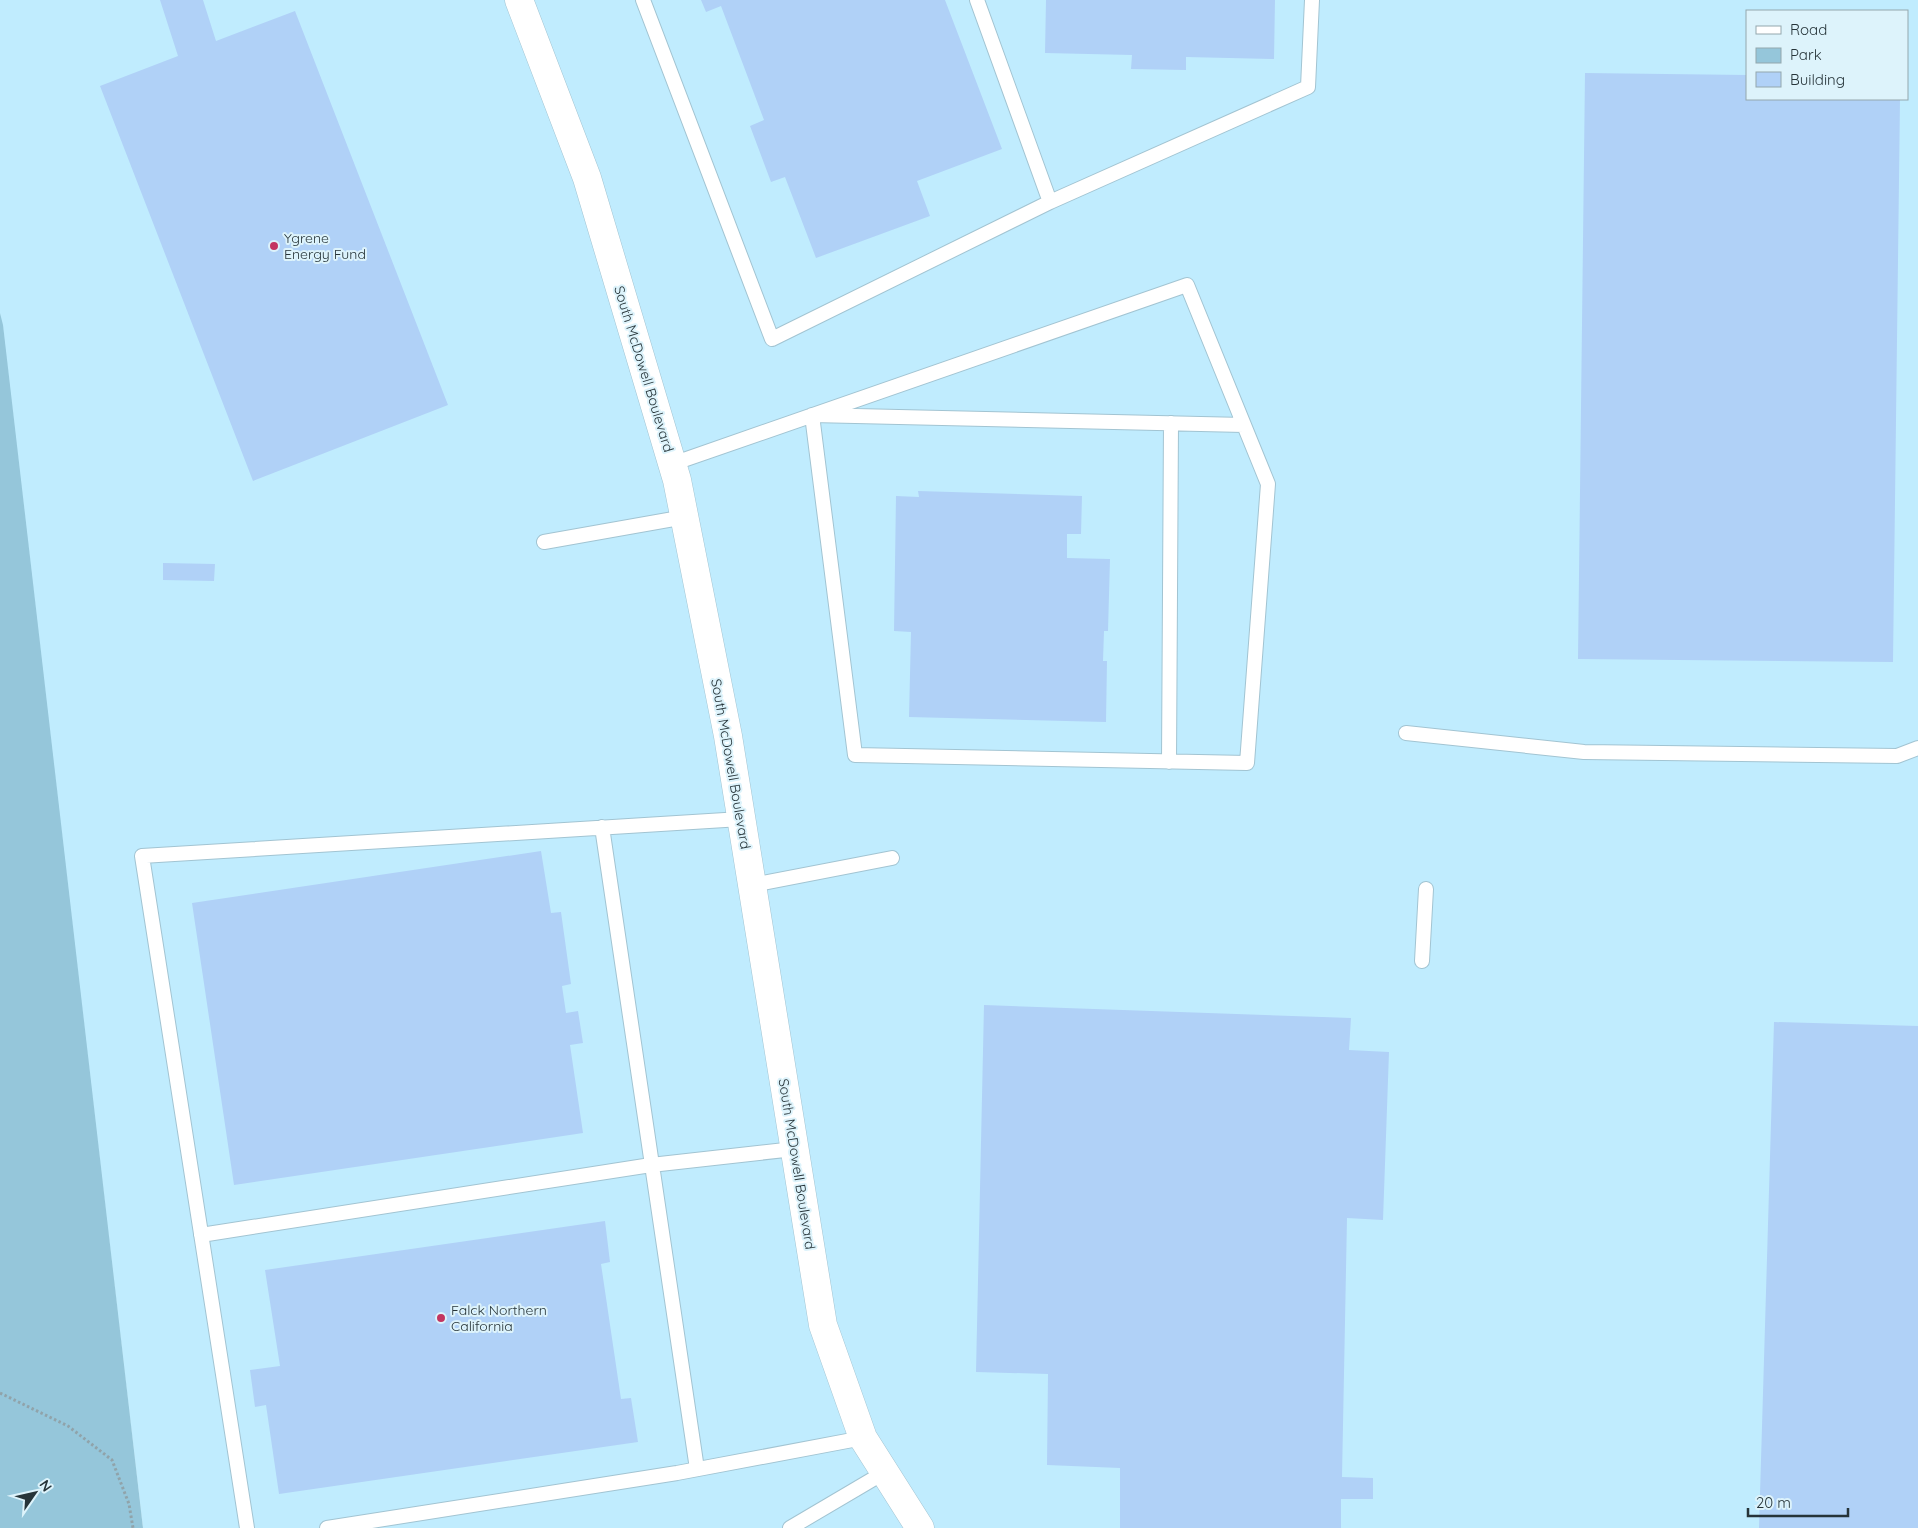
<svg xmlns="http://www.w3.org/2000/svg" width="1918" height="1528" font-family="Quicksand,sans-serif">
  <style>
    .built { fill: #c0ecfe; fill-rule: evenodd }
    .green { fill: #95c6da }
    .building { fill: #b0d1f7 }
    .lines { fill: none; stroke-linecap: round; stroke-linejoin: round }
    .service-casing { stroke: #a2c4d2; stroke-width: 16 }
    .minor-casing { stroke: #a2c4d2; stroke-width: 29 }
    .path { stroke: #90a3aa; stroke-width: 3; stroke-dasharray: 2.5 2.5; stroke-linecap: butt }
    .service { stroke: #fff; stroke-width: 14 }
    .minor { stroke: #fff; stroke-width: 28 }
    .poi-dot { fill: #c33561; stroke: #ddf3fb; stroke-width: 2 }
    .labels { text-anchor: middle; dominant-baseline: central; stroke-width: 4; stroke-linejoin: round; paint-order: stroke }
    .poi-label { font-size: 14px; fill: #263439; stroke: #ddf3fb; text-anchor: start }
    .street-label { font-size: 14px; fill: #263439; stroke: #ddf3fb }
  </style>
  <rect width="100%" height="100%" fill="#ddf3fb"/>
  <path class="built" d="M 0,0 L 1918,0 L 1918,1528 L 143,1528 L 0,313 ZM 1747,11 L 1907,11 L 1907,99 L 1747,99 Z"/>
  <path class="green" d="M 0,313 L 3,325 L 143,1528 L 0,1528 Z"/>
  <path class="building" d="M 160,0 L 203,0 L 216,41 L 295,11 L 448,405 L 253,481 L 100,86 L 178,56 Z
    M 701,0 L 945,0 L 1002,149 L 917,181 L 930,216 L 816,258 L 785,177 L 771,182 L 750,126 L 764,120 L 721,6 L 706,12 Z
    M 1046,0 L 1275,0 L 1274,59 L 1186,57 L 1186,70 L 1131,69 L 1132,55 L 1045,53 Z
    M 1585,73 L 1747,75 L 1747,99 L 1900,99 L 1893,662 L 1578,659 Z
    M 918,491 L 1082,496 L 1081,534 L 1067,534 L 1067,558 L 1110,559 L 1108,631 L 1104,631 L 1103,661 L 1107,661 L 1106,722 L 909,717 L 911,632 L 894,631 L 896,496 L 919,497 Z
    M 163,563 L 215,564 L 214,581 L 163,580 Z
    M 541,851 L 551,913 L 561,912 L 571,984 L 562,986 L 566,1013 L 578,1011 L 583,1043 L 570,1045 L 583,1133 L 234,1185 L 192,903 Z
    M 984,1005 L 1351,1018 L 1349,1050 L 1389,1052 L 1383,1220 L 1347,1218 L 1342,1477 L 1373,1478 L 1373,1499 L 1341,1499 L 1341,1528 L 1120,1528 L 1120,1468 L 1047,1465 L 1048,1374 L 976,1372 Z
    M 1774,1022 L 1918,1026 L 1918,1528 L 1759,1528 Z
    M 605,1221 L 610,1262 L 601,1264 L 621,1399 L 631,1398 L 638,1442 L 279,1494 L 266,1405 L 255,1407 L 250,1370 L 280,1366 L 265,1270 Z"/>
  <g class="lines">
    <g class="service-casing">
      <path id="service" d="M 643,0 L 772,339 L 1050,202 L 977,0
        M 1050,202 L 1308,87 L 1312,0
        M 672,464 L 1187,285 L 1268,484 L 1247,763 L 855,755 L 812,415 L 1244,425
        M 544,542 L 685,517
        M 1406,733 L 1584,752 L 1897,756 L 1918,748
        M 1169,762 L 1171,423
        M 602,827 L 697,1469
        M 752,885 L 892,858
        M 1422,961 L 1426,889
        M 201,1235 L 651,1165 L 794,1149
        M 247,1528 L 142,856 L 741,819
        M 327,1528 L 677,1473 L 863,1438
        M 790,1528 L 885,1472"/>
    </g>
    <g class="minor-casing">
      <path id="minor" d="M 519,0 L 587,178 L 677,480 L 728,736 L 823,1325 L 863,1438 L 920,1528"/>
    </g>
    <path class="path" d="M 0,1393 L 68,1426 L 112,1460 L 129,1504 L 133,1528"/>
    <use href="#service" class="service"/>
    <use href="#minor" class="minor"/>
  </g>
  <g class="poi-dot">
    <circle cx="274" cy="246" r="5"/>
    <circle cx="441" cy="1318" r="5"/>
  </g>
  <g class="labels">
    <g class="poi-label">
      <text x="284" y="238">Ygrene<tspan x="284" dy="16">Energy Fund</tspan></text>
      <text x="451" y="1310">Falck Northern<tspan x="451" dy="16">California</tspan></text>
    </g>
    <g class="street-label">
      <text transform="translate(644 369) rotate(73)">South McDowell Boulevard</text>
      <text transform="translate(731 764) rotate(80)">South McDowell Boulevard</text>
      <text transform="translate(797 1164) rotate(81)">South McDowell Boulevard</text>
    </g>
  </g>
  <rect x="1746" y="10" width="162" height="90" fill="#ddf3fb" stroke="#94a7ad"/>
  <rect x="1756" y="26" width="25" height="8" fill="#ffffff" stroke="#94a7ad"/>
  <text x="1790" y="35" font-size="15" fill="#263439">Road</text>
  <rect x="1756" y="48" width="25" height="15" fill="#95c6da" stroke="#94a7ad"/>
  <text x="1790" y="60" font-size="15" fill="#263439">Park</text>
  <rect x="1756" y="72" width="25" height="15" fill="#b0d1f7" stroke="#94a7ad"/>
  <text x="1790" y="85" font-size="15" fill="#263439">Building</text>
  <g transform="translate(35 1493) rotate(56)" stroke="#ddf3fb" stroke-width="4" paint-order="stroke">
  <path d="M0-4L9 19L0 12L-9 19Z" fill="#263439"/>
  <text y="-8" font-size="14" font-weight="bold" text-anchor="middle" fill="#263439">N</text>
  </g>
  <path d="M1748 1508v8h100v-8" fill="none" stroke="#263439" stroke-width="2.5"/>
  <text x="1756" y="1508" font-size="15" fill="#263439" stroke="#ddf3fb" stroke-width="4" paint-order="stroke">20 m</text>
</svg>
